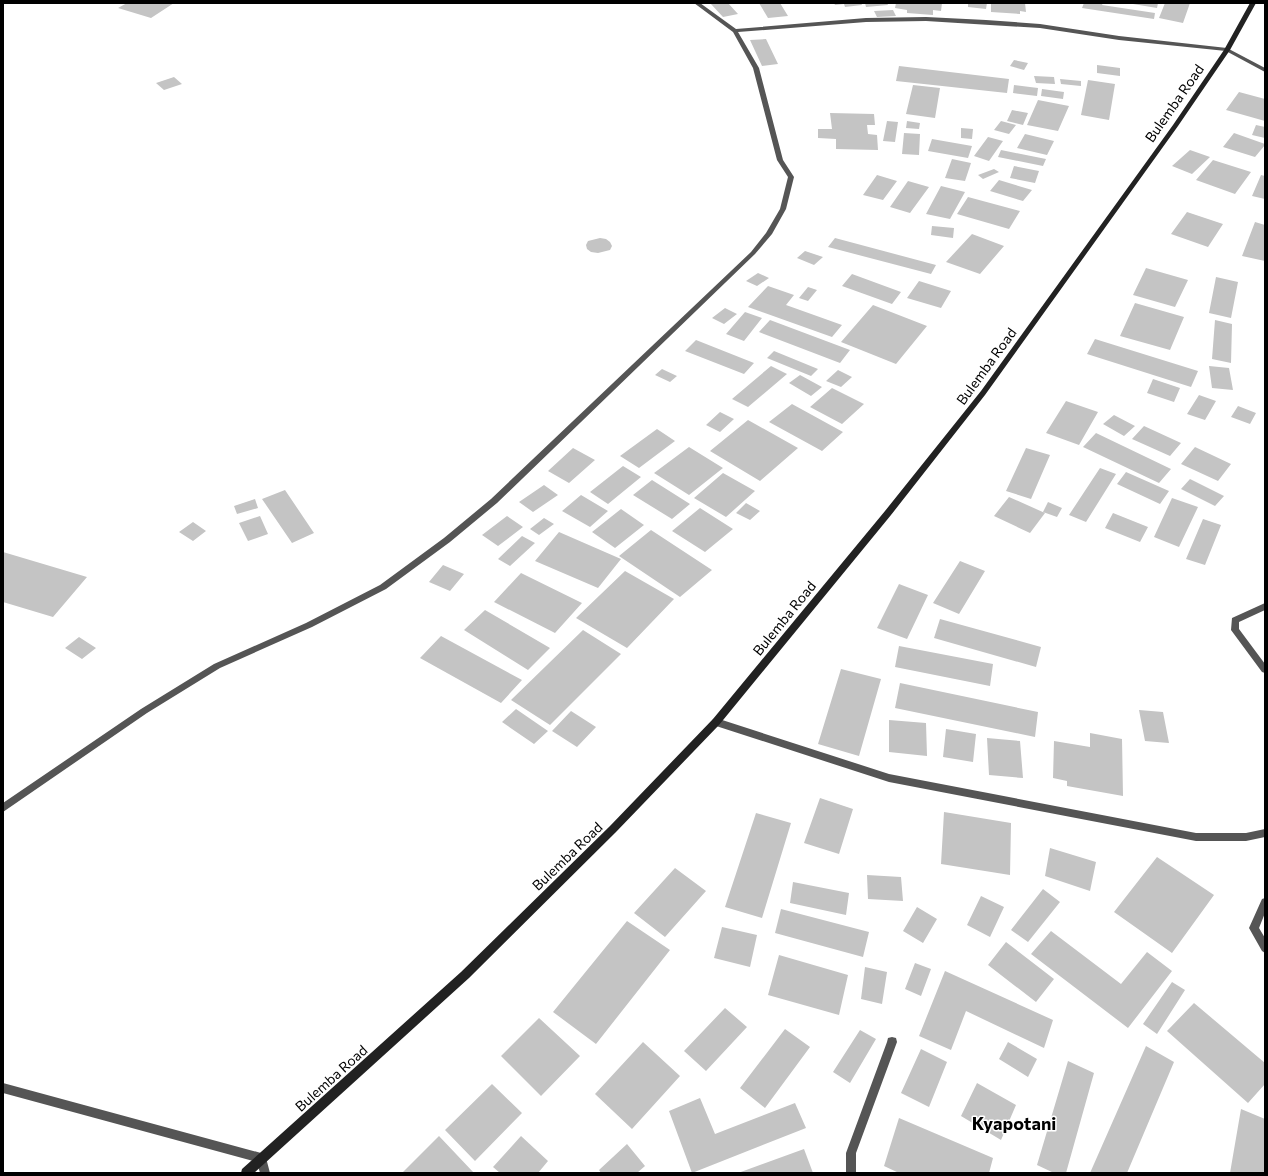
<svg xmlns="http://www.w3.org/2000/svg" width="1268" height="1176" font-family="Commissioner,sans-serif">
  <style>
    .building { fill: #c4c4c4 }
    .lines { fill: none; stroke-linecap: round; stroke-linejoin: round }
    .minor { fill: #555; fill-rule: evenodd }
    .secondary { fill: #222; fill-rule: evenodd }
    .labels { text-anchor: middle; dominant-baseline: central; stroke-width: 3; stroke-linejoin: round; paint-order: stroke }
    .street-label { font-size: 14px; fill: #000; stroke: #fff }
    .near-neighbourhood-label { font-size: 18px; font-weight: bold; fill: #000; stroke: #fff }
  </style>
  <rect width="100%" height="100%" fill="#fff"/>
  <path class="building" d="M 127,3 L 174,3 L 151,18 L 118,8 Z
    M 710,3 L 728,3 L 738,14 L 723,17 Z
    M 759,3 L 780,3 L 788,16 L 768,18 Z
    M 834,3 L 861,3 L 862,5 L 845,7 L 844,4 L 835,5 Z
    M 865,3 L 887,3 L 888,5 L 866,7 Z
    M 896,3 L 942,3 L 941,11 L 933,10 L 933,15 L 907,13 L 907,10 L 895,8 Z
    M 968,3 L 987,3 L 986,9 L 968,7 Z
    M 991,3 L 1025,3 L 1026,12 L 1020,11 L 1020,14 L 991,12 Z
    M 1084,3 L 1103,3 L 1102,5 L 1155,13 L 1154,19 L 1082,8 Z
    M 1127,3 L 1158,3 L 1157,8 Z
    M 1165,3 L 1190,3 L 1183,23 L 1159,18 Z
    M 893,10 L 896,16 L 877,17 L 874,11 Z
    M 766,39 L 778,64 L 762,66 L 750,40 Z
    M 1014,60 L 1028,63 L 1024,70 L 1010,66 Z
    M 1097,65 L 1120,68 L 1120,76 L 1097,73 Z
    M 899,66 L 1009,79 L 1007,93 L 896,81 Z
    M 1034,76 L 1054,77 L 1055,84 L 1036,83 Z
    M 174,77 L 182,84 L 164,90 L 156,83 Z
    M 1060,79 L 1081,81 L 1081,86 L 1061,84 Z
    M 1088,80 L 1115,84 L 1109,120 L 1081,115 Z
    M 913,85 L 940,88 L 935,118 L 906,114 Z
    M 1014,85 L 1038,88 L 1037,96 L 1013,93 Z
    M 1042,89 L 1064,92 L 1063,99 L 1041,96 Z
    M 1239,92 L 1265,99 L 1265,121 L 1226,110 Z
    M 1038,100 L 1069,106 L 1058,131 L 1027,125 Z
    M 1012,110 L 1028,113 L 1023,125 L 1007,121 Z
    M 830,113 L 874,114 L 875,125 L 867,125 L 868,134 L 877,135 L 878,150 L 836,149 L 836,139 L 818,138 L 818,129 L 832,129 Z
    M 887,121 L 898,122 L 895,142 L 883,141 Z
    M 907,121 L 920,123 L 919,129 L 906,128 Z
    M 1001,121 L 1016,125 L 1009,134 L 994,130 Z
    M 1256,125 L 1265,127 L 1265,138 L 1252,135 Z
    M 961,128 L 973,129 L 972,139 L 961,138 Z
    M 904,133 L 920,134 L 919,155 L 902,154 Z
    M 1234,133 L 1265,144 L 1265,145 L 1255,157 L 1223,147 Z
    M 1025,134 L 1054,141 L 1047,155 L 1017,148 Z
    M 988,137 L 1003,141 L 989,161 L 974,156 Z
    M 932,139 L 972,146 L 968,158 L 928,151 Z
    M 1001,150 L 1046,159 L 1043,166 L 998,157 Z
    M 1190,150 L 1210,157 L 1192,174 L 1172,166 Z
    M 952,159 L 971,163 L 965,181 L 945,178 Z
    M 1213,160 L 1251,172 L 1235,194 L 1196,180 Z
    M 1014,166 L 1039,171 L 1035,183 L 1010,178 Z
    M 994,169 L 999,172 L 983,179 L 978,175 Z
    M 877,175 L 897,181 L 883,200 L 863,195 Z
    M 1261,175 L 1265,176 L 1265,199 L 1252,196 Z
    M 999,180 L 1032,190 L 1023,201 L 990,191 Z
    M 908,181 L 929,187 L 910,213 L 890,207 Z
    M 941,186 L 965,192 L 950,219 L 926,214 Z
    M 968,197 L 1020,211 L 1009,229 L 957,214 Z
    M 1187,212 L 1223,224 L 1208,247 L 1171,234 Z
    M 1255,222 L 1265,225 L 1265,261 L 1242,256 Z
    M 932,226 L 954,228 L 953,238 L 931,235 Z
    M 972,234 L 1004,246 L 980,274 L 946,262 Z
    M 600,238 L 606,239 L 610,242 L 612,246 L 610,250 L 598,253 L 591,252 L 587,249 L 586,245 L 588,241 Z
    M 835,238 L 936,265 L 931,274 L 828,247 Z
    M 805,251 L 823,257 L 814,265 L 797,258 Z
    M 1146,268 L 1188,280 L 1175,307 L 1133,295 Z
    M 758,273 L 769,278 L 757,286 L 746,281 Z
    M 852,274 L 901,292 L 892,304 L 842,286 Z
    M 1216,277 L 1238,282 L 1231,318 L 1209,313 Z
    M 919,281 L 951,291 L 941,308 L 907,298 Z
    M 768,286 L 794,295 L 786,305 L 842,325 L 832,337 L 748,307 Z
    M 808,287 L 817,290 L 808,301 L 799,298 Z
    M 1135,303 L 1184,317 L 1170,350 L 1120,336 Z
    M 873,305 L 927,326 L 896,364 L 841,342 Z
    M 725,308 L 737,314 L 724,324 L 712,318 Z
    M 745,312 L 762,318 L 744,341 L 726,334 Z
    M 770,320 L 850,350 L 840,363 L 759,332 Z
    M 1215,320 L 1232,324 L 1231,363 L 1212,359 Z
    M 1095,339 L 1198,371 L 1191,387 L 1087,354 Z
    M 696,340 L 754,363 L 744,374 L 685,351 Z
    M 774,351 L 818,369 L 811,376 L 767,358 Z
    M 771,366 L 787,374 L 748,407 L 732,399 Z
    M 1209,366 L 1229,368 L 1233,390 L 1212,388 Z
    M 662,369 L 677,376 L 670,382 L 655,375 Z
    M 838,370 L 852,377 L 841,387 L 826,381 Z
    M 800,375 L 822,387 L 811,396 L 789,383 Z
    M 1153,379 L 1180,388 L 1174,402 L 1147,393 Z
    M 832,388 L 864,404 L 842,424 L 810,407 Z
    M 1199,395 L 1216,401 L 1205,420 L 1187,414 Z
    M 1066,401 L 1098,412 L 1079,445 L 1046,433 Z
    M 792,404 L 843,432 L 822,451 L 769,422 Z
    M 1238,406 L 1256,413 L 1250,424 L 1231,417 Z
    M 720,412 L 734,419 L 720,432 L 706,425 Z
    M 1114,415 L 1135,426 L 1124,436 L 1103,424 Z
    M 748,420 L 798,448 L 760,481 L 710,451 Z
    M 1144,426 L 1181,443 L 1170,456 L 1132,439 Z
    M 657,429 L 675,441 L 639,468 L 620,456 Z
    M 1096,433 L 1171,469 L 1159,483 L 1083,447 Z
    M 689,447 L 723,468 L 689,495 L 654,473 Z
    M 1195,447 L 1231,464 L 1218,481 L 1181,464 Z
    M 573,448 L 595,460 L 569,483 L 548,471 Z
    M 1026,448 L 1050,455 L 1031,499 L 1006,491 Z
    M 623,466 L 641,477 L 608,504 L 590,492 Z
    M 1100,468 L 1116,474 L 1086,522 L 1069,515 Z
    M 1126,472 L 1169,491 L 1160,504 L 1117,484 Z
    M 723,473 L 755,491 L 726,517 L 694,498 Z
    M 1190,479 L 1224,496 L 1215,506 L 1181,489 Z
    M 652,480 L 690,504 L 672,519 L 633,495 Z
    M 544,485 L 558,495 L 533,512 L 519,502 Z
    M 285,490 L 314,533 L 292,543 L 262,499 Z
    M 581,495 L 608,511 L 590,527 L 562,511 Z
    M 1009,497 L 1045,513 L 1030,533 L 994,516 Z
    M 1172,498 L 1198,507 L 1179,547 L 1154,537 Z
    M 255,499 L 258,508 L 237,514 L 234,506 Z
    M 1048,502 L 1062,508 L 1057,517 L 1043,512 Z
    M 746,503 L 760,511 L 750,520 L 736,513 Z
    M 700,508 L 733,529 L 705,552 L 672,531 Z
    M 621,509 L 644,525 L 615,548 L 592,532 Z
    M 1113,513 L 1148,527 L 1140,542 L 1105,528 Z
    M 260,516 L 268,534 L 248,541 L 239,523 Z
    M 507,516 L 523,527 L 498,546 L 482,535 Z
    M 544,518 L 554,524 L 539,535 L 530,529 Z
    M 1203,519 L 1221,525 L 1205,565 L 1186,559 Z
    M 193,522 L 206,531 L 193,541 L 179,532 Z
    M 651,530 L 712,570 L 680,597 L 619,556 Z
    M 559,532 L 621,559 L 598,588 L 535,561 Z
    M 522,536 L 535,543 L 510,566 L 498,559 Z
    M 3,552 L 87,577 L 53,617 L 3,602 Z
    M 960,561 L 985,571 L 959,614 L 933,603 Z
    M 443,565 L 464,574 L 450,591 L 429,582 Z
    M 625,571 L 674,599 L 627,648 L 576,618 Z
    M 521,573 L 582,603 L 555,633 L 494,602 Z
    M 899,584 L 928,595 L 907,639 L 877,628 Z
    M 485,610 L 550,648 L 528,670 L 464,630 Z
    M 940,619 L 1041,647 L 1036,667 L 934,638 Z
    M 583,630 L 621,654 L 550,725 L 511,700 Z
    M 441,636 L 522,680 L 501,703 L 420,658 Z
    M 79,637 L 96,648 L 82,659 L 65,648 Z
    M 899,646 L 993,664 L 990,686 L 895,667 Z
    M 841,669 L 881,679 L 859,756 L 818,744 Z
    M 900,683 L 1038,712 L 1035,737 L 895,708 Z
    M 516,709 L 548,731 L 534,744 L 502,722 Z
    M 1139,710 L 1163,712 L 1169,743 L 1145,741 Z
    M 571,711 L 596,727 L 577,747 L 552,731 Z
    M 889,720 L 926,723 L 927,756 L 889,752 Z
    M 946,729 L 976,734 L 973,762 L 943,757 Z
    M 1090,733 L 1122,739 L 1123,796 L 1067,786 L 1067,781 L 1053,778 L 1054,741 L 1090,747 Z
    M 987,738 L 1020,741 L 1023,778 L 989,775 Z
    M 820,798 L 853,809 L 839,854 L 804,843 Z
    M 944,812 L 1011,823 L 1010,875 L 941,864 Z
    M 756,813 L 791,823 L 762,918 L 725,907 Z
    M 1050,848 L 1096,862 L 1090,891 L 1045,876 Z
    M 1157,857 L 1214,895 L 1172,953 L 1114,912 Z
    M 675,868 L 706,891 L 665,937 L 634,913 Z
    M 867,875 L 901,877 L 903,901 L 868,899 Z
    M 793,882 L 849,893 L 846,915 L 790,903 Z
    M 1043,889 L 1060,902 L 1028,942 L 1011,930 Z
    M 981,896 L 1004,907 L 990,937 L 967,925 Z
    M 917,907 L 937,919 L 923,943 L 903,931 Z
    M 781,909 L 869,932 L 863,957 L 775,933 Z
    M 627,921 L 670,950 L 596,1044 L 553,1012 Z
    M 722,927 L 757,935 L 750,967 L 714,958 Z
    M 1051,931 L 1121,984 L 1147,952 L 1172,971 L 1128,1028 L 1031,954 Z
    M 1006,942 L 1054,979 L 1036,1002 L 988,965 Z
    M 779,955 L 848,975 L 839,1015 L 768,995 Z
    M 915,963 L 931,969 L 921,996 L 905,989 Z
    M 865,967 L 887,972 L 882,1004 L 861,999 Z
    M 945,971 L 1053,1020 L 1044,1048 L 966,1011 L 951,1050 L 919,1036 Z
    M 1172,982 L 1185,990 L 1157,1034 L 1143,1024 Z
    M 1194,1003 L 1265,1063 L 1265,1084 L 1248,1103 L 1167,1031 Z
    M 725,1008 L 747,1027 L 706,1071 L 684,1051 Z
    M 539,1018 L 580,1056 L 541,1096 L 501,1056 Z
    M 785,1029 L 810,1047 L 765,1108 L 740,1088 Z
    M 860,1030 L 876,1039 L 850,1083 L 833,1072 Z
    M 643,1042 L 680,1076 L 632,1129 L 595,1094 Z
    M 1008,1042 L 1037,1059 L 1028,1077 L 999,1059 Z
    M 1146,1046 L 1174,1062 L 1127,1173 L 1090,1173 Z
    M 921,1049 L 947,1062 L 929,1107 L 901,1093 Z
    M 1068,1061 L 1094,1073 L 1066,1173 L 1054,1173 L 1037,1165 Z
    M 977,1083 L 1016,1105 L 1001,1140 L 961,1116 Z
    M 492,1084 L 522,1113 L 475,1161 L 445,1130 Z
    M 700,1098 L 715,1134 L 795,1103 L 806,1128 L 692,1173 L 669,1111 Z
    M 1241,1109 L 1265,1119 L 1265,1173 L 1230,1173 Z
    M 899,1118 L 993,1158 L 989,1173 L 899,1173 L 884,1166 Z
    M 439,1136 L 474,1173 L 402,1173 Z
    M 521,1136 L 548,1161 L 538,1173 L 500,1173 L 493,1167 Z
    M 627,1144 L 645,1166 L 637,1173 L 601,1173 L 599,1170 Z
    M 804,1149 L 813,1173 L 738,1173 Z"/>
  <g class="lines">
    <path class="minor" d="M 694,3 L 700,3 L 736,29 L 866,18 L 926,17 L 986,20 L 1040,24 L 1119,36 L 1227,48 L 1265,68 L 1265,72 L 1226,51 L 1119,40 L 1040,28 L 926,21 L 866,22 L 738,32 L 759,68 L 783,160 L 794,177 L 786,209 L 772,234 L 755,254 L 497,503 L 450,542 L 386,589 L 312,627 L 220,668 L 147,713 L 3,812 L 3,803 L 141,709 L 214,664 L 306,623 L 380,585 L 444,538 L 491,499 L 751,252 L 766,233 L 780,209 L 788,177 L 777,160 L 753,68 L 733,32 Z
      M 1265,603 L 1265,610 L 1239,622 L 1239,629 L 1265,664 L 1265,673 L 1262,672 L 1231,630 L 1232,618 Z
      M 716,718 L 889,774 L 1196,833 L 1246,833 L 1265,829 L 1265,837 L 1246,841 L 1196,841 L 889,782 L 713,725 L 712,722 L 713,719 Z
      M 1265,898 L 1265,913 L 1259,928 L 1265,938 L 1265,953 L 1262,951 L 1249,928 L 1262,899 Z
      M 892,1037 L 896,1038 L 897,1042 L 856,1153 L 856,1173 L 846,1173 L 846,1153 L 887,1042 L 888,1038 Z
      M 3,1083 L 261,1153 L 265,1154 L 270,1173 L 260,1173 L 257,1162 L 3,1093 Z"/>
    <path class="secondary" d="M 1250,3 L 1256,3 L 1230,50 L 1178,126 L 985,395 L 891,515 L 719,725 L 616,832 L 469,978 L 254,1173 L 241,1173 L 242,1169 L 461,972 L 610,826 L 713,719 L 885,511 L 981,391 L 1173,125 L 1224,50 Z"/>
  </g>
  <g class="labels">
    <g class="street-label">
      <text transform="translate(1174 103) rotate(-55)">Bulemba Road</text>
      <text transform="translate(986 366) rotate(-54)">Bulemba Road</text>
      <text transform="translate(784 618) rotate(-51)">Bulemba Road</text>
      <text transform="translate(567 856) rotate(-44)">Bulemba Road</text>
      <text transform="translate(331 1078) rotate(-42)">Bulemba Road</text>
    </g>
    <g class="near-neighbourhood-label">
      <text x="1014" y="1123">Kyapotani</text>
    </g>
  </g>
  <rect width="1268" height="1176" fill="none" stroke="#000000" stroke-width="8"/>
</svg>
